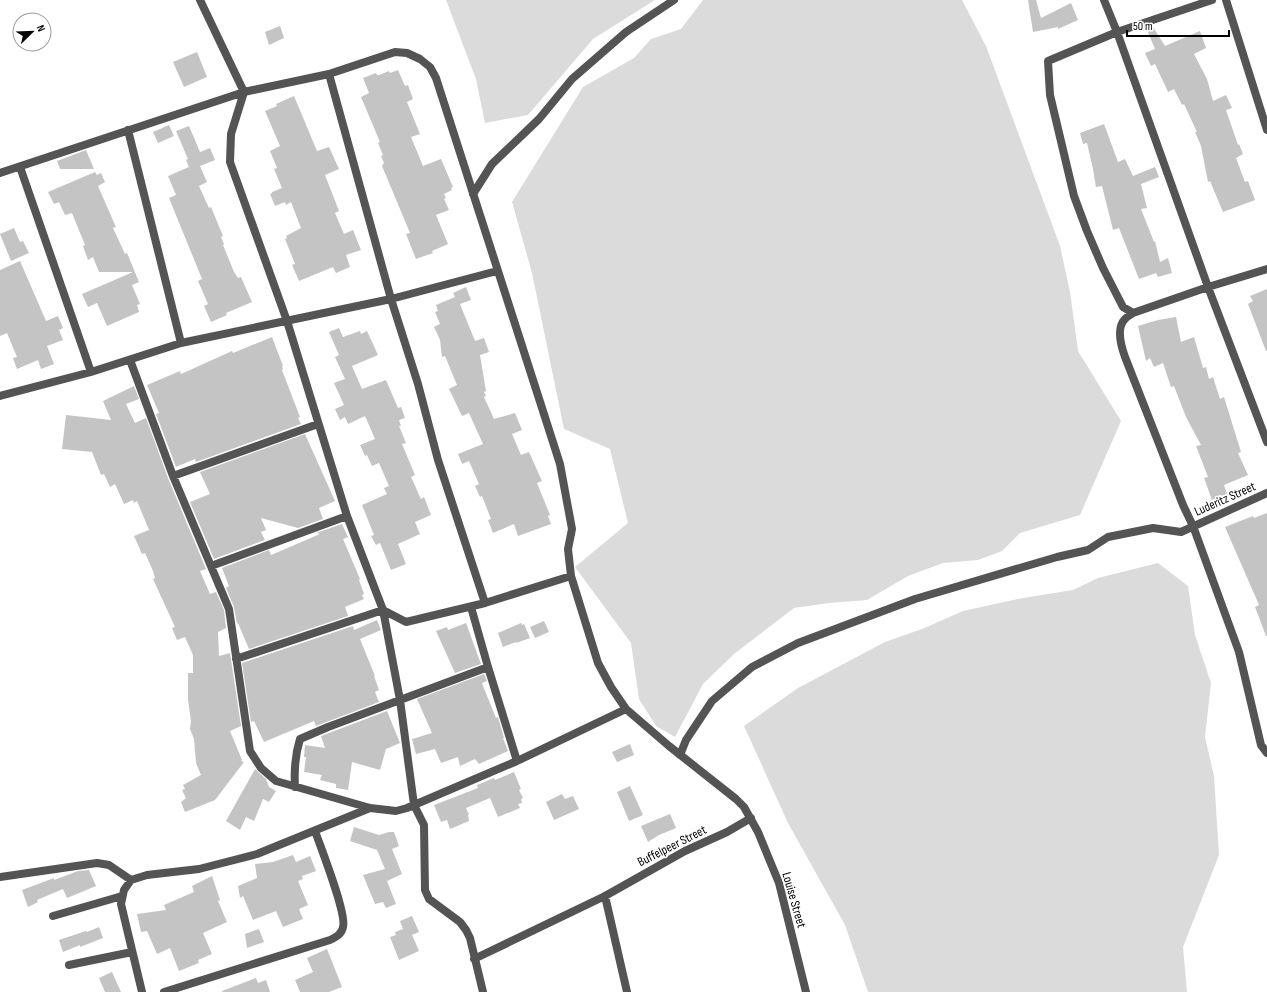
<svg xmlns="http://www.w3.org/2000/svg" width="1267" height="992" font-family="'Sofia Sans Condensed',sans-serif">
  <style>
    .green { fill: #dbdbdb }
    .building { fill: #c4c4c4 }
    .lines { fill: none; stroke-linecap: round; stroke-linejoin: round }
    .street { stroke: #545454; stroke-width: 8 }
    .labels { text-anchor: middle; dominant-baseline: central; stroke-width: 3.5; stroke-linejoin: round; paint-order: stroke }
    .street-label { font-size: 13px; fill: #000; stroke: #fff }
  </style>
  <rect width="100%" height="100%" fill="#fff"/>
  <path class="green" d="M 446,0 L 655,0 L 593,39 L 528,115 L 485,123 L 476,79 Z
    M 703,0 L 962,0 L 986,46 L 1060,246 L 1070,292 L 1078,351 L 1121,421 L 1080,515 L 1020,533 L 1002,551 L 978,560 L 943,563 L 908,576 L 867,600 L 829,603 L 794,608 L 734,654 L 703,684 L 675,737 L 656,726 L 639,699 L 631,643 L 575,567 L 628,523 L 610,449 L 564,429 L 532,273 L 512,202 L 583,87 L 634,58 L 651,39 L 681,29 Z
    M 1158,563 L 1188,586 L 1195,635 L 1211,683 L 1205,737 L 1214,776 L 1219,855 L 1183,947 L 1187,992 L 868,992 L 845,925 L 788,823 L 744,726 L 798,688 L 885,642 L 922,629 L 963,611 L 1023,598 L 1073,590 L 1098,578 Z"/>
  <path class="building" d="M 1028,0 L 1036,0 L 1041,18 L 1071,3 L 1078,20 L 1058,29 L 1058,27 L 1033,32 Z
    M 280,26 L 284,38 L 269,45 L 265,32 Z
    M 1153,27 L 1165,46 L 1200,31 L 1206,48 L 1194,54 L 1207,79 L 1213,101 L 1226,95 L 1232,108 L 1226,110 L 1238,145 L 1239,144 L 1243,154 L 1236,158 L 1245,182 L 1248,181 L 1255,200 L 1223,212 L 1210,181 L 1208,182 L 1201,146 L 1195,132 L 1197,132 L 1184,104 L 1182,105 L 1174,89 L 1168,92 L 1155,64 L 1151,66 L 1145,53 L 1155,49 L 1147,30 Z
    M 197,52 L 207,77 L 184,87 L 173,62 Z
    M 398,70 L 405,86 L 408,85 L 413,99 L 407,102 L 420,134 L 411,137 L 423,166 L 441,159 L 453,187 L 451,188 L 452,190 L 444,194 L 446,198 L 444,199 L 449,210 L 436,215 L 448,244 L 432,251 L 433,253 L 416,259 L 406,234 L 410,233 L 382,166 L 384,163 L 381,156 L 383,155 L 378,143 L 380,142 L 361,97 L 369,93 L 363,78 L 376,73 L 377,75 L 379,75 L 389,71 L 390,73 Z
    M 294,96 L 317,151 L 329,147 L 339,169 L 325,175 L 339,211 L 335,213 L 344,234 L 353,230 L 361,250 L 346,255 L 350,267 L 336,273 L 333,267 L 299,281 L 292,265 L 295,264 L 285,239 L 287,238 L 286,236 L 301,228 L 291,202 L 286,205 L 285,202 L 275,206 L 270,194 L 272,193 L 272,192 L 282,188 L 274,169 L 277,168 L 270,151 L 280,146 L 265,111 L 277,106 L 276,104 Z
    M 1104,124 L 1118,162 L 1125,159 L 1133,176 L 1155,167 L 1159,177 L 1141,184 L 1147,208 L 1141,209 L 1154,242 L 1155,241 L 1160,262 L 1168,258 L 1172,273 L 1158,277 L 1156,273 L 1139,279 L 1119,228 L 1113,230 L 1102,186 L 1096,187 L 1093,169 L 1087,143 L 1083,144 L 1080,133 Z
    M 169,125 L 174,136 L 158,143 L 153,132 Z
    M 189,126 L 200,152 L 210,148 L 215,160 L 200,166 L 207,182 L 199,186 L 209,208 L 211,207 L 223,236 L 221,237 L 224,244 L 223,245 L 234,272 L 238,278 L 241,277 L 252,302 L 226,313 L 227,315 L 211,322 L 204,306 L 208,304 L 198,281 L 202,279 L 169,198 L 176,195 L 168,176 L 189,167 L 186,160 L 188,159 L 176,131 Z
    M 86,150 L 94,169 L 60,169 L 57,161 Z
    M 95,172 L 97,175 L 101,173 L 105,182 L 98,186 L 116,227 L 113,228 L 125,254 L 127,253 L 139,282 L 132,285 L 140,304 L 137,305 L 139,312 L 107,326 L 97,303 L 88,307 L 82,294 L 133,272 L 99,272 L 93,257 L 88,260 L 83,246 L 85,245 L 72,213 L 65,215 L 59,202 L 54,204 L 48,192 Z
    M 14,228 L 20,242 L 23,241 L 29,253 L 11,261 L 0,234 Z
    M 20,261 L 46,321 L 58,316 L 63,328 L 59,330 L 63,340 L 47,346 L 54,364 L 41,369 L 38,360 L 17,369 L 13,358 L 17,357 L 7,333 L 0,336 L 0,270 Z
    M 466,287 L 471,300 L 460,304 L 475,341 L 484,338 L 489,352 L 480,355 L 486,391 L 484,392 L 486,396 L 484,397 L 494,419 L 515,413 L 522,430 L 512,434 L 521,455 L 529,452 L 542,481 L 537,483 L 550,515 L 548,516 L 551,524 L 518,536 L 514,524 L 493,533 L 488,520 L 491,519 L 482,496 L 480,497 L 475,486 L 479,484 L 469,461 L 462,464 L 458,454 L 483,444 L 469,413 L 462,416 L 449,389 L 457,385 L 445,356 L 442,357 L 440,340 L 434,327 L 440,324 L 435,312 L 438,311 L 436,305 L 455,297 L 453,293 Z
    M 1267,289 L 1267,351 L 1266,351 L 1248,304 L 1253,301 L 1250,296 Z
    M 1176,317 L 1181,342 L 1194,337 L 1203,368 L 1206,367 L 1209,379 L 1213,377 L 1220,399 L 1224,397 L 1241,452 L 1238,453 L 1248,475 L 1224,485 L 1227,494 L 1212,500 L 1204,478 L 1208,477 L 1196,446 L 1201,445 L 1186,417 L 1174,386 L 1171,387 L 1163,363 L 1154,367 L 1150,358 L 1146,361 L 1138,326 L 1158,320 Z
    M 339,328 L 343,337 L 360,331 L 361,334 L 367,331 L 378,355 L 352,366 L 362,389 L 386,380 L 398,408 L 401,407 L 405,418 L 399,420 L 401,426 L 399,426 L 406,443 L 402,444 L 415,475 L 411,477 L 421,499 L 424,497 L 431,515 L 415,522 L 420,534 L 398,544 L 406,564 L 391,570 L 380,543 L 376,545 L 371,536 L 374,535 L 362,505 L 387,494 L 384,488 L 389,486 L 379,463 L 372,466 L 367,455 L 365,456 L 360,445 L 375,439 L 365,416 L 348,424 L 345,417 L 340,420 L 335,409 L 344,405 L 334,383 L 345,379 L 335,357 L 339,355 L 329,332 Z
    M 272,337 L 283,366 L 282,366 L 283,369 L 282,370 L 300,417 L 298,418 L 301,424 L 196,462 L 195,459 L 176,467 L 156,414 L 159,413 L 147,385 L 180,371 L 181,374 L 232,351 L 233,353 Z
    M 134,386 L 139,399 L 126,404 L 135,423 L 146,418 L 168,478 L 206,569 L 200,571 L 210,594 L 216,592 L 224,610 L 226,628 L 218,632 L 219,656 L 230,653 L 241,726 L 230,731 L 242,760 L 241,761 L 244,762 L 215,800 L 185,812 L 181,802 L 186,798 L 182,790 L 185,789 L 183,785 L 201,775 L 196,763 L 194,739 L 190,729 L 191,721 L 188,700 L 188,673 L 193,673 L 193,655 L 185,637 L 177,640 L 172,628 L 175,627 L 153,579 L 155,578 L 153,571 L 145,553 L 142,554 L 134,536 L 149,530 L 137,501 L 134,503 L 133,500 L 124,504 L 115,484 L 110,487 L 104,474 L 101,475 L 92,452 L 62,449 L 66,415 L 111,420 L 103,401 Z
    M 305,434 L 335,501 L 319,508 L 323,519 L 298,528 L 261,518 L 266,530 L 261,532 L 265,540 L 214,559 L 190,502 L 210,494 L 200,472 Z
    M 1267,513 L 1267,636 L 1266,636 L 1255,607 L 1259,605 L 1225,527 L 1253,516 L 1254,518 Z
    M 342,524 L 348,537 L 343,539 L 360,579 L 359,580 L 364,594 L 362,595 L 364,599 L 345,607 L 348,616 L 249,649 L 238,623 L 237,624 L 234,607 L 226,588 L 229,586 L 222,568 L 269,550 L 271,555 L 320,534 L 316,533 Z
    M 377,620 L 381,630 L 360,639 L 375,676 L 374,676 L 379,690 L 375,692 L 379,702 L 316,726 L 314,721 L 264,742 L 254,721 L 251,722 L 242,663 L 353,626 L 354,630 Z
    M 544,621 L 549,632 L 535,638 L 530,627 Z
    M 466,623 L 481,664 L 455,673 L 436,631 L 447,627 L 448,630 Z
    M 521,623 L 522,625 L 524,624 L 530,638 L 516,643 L 516,642 L 503,647 L 498,633 Z
    M 484,674 L 487,681 L 482,683 L 483,686 L 496,718 L 498,717 L 504,738 L 503,738 L 508,751 L 479,764 L 475,759 L 460,766 L 458,757 L 441,763 L 435,749 L 416,754 L 412,739 L 432,733 L 417,699 Z
    M 387,711 L 400,743 L 386,749 L 380,770 L 352,762 L 348,790 L 336,788 L 336,784 L 320,780 L 322,775 L 304,772 L 306,757 L 304,757 L 305,745 L 325,748 L 321,736 Z
    M 630,744 L 634,755 L 617,762 L 612,752 Z
    M 255,769 L 266,779 L 269,787 L 276,791 L 269,802 L 263,799 L 254,821 L 246,817 L 240,830 L 226,821 Z
    M 514,772 L 521,789 L 519,790 L 523,798 L 521,799 L 522,803 L 518,804 L 520,808 L 498,817 L 490,798 L 466,808 L 469,815 L 468,815 L 469,821 L 450,829 L 447,820 L 441,822 L 434,805 L 478,788 L 477,785 L 494,778 L 495,780 Z
    M 630,786 L 643,815 L 629,821 L 617,792 Z
    M 562,794 L 565,799 L 573,796 L 579,809 L 554,820 L 546,802 Z
    M 670,814 L 676,828 L 659,835 L 648,842 L 641,826 Z
    M 354,827 L 379,835 L 389,832 L 394,832 L 399,846 L 392,849 L 402,874 L 387,881 L 396,904 L 386,908 L 383,902 L 375,904 L 363,875 L 385,869 L 377,850 L 350,841 Z
    M 293,855 L 296,862 L 310,856 L 316,871 L 302,876 L 303,879 L 298,881 L 308,905 L 299,909 L 303,919 L 283,927 L 276,911 L 253,920 L 243,896 L 240,898 L 238,886 L 257,878 L 255,864 L 273,862 Z
    M 89,870 L 96,886 L 67,898 L 63,889 L 37,900 L 38,902 L 28,907 L 22,890 L 54,878 L 54,880 L 78,871 Z
    M 212,876 L 220,900 L 218,901 L 227,922 L 203,933 L 212,954 L 198,960 L 199,963 L 179,971 L 170,948 L 157,954 L 147,931 L 141,932 L 137,914 L 166,910 L 164,905 L 194,892 L 192,886 Z
    M 412,916 L 419,932 L 412,935 L 419,951 L 399,960 L 390,937 L 396,935 L 395,932 L 403,929 L 400,921 Z
    M 99,927 L 103,938 L 80,947 L 80,945 L 63,952 L 59,940 L 86,931 L 87,932 Z
    M 259,929 L 264,942 L 247,948 L 245,934 Z
    M 327,949 L 342,987 L 329,992 L 300,992 L 295,980 L 313,972 L 307,958 Z
    M 112,972 L 121,992 L 105,992 L 99,978 Z
    M 256,978 L 258,983 L 266,980 L 270,992 L 222,992 L 222,991 Z"/>
  <g class="lines">
    <path class="street" d="M 200,0 L 244,92 L 329,74 L 391,299 L 418,384 L 438,460 L 485,603 L 571,576 L 598,663 L 611,687 L 626,709 L 669,746 L 736,799 L 744,807 L 758,832 L 779,883 L 806,992
      M 1104,0 L 1117,32 L 1208,287 L 1267,442
      M 1226,0 L 1267,130
      M 329,74 L 395,52 L 407,53 L 420,59 L 430,67 L 436,78 L 560,464 L 572,529 L 568,549 L 571,576
      M 244,92 L 231,134 L 230,162 L 287,321 L 347,516 L 383,610 L 400,700 L 414,805 L 424,825 L 425,890 L 429,899 L 460,922 L 466,930 L 470,938 L 483,992
      M 128,130 L 181,343
      M 20,167 L 91,372
      M 0,173 L 244,92
      M 473,194 L 492,164 L 539,119 L 572,79 L 626,32 L 674,0
      M 1267,269 L 1208,287 L 1133,313 C 1131,315 1127,316 1125,319 C 1116,328 1121,346 1125,357 L 1183,505 L 1193,526 L 1239,652 L 1261,745 L 1267,753
      M 1133,313 L 1123,307 L 1103,268 L 1087,231 L 1074,196 L 1050,95 L 1048,61 L 1117,32 L 1212,0
      M 130,360 L 173,476 L 229,609 L 250,751 L 261,768 L 276,781 L 370,808 L 396,811 L 407,808 L 517,761 L 626,709
      M 0,396 L 91,372 L 181,343 L 391,299 L 497,271
      M 173,476 L 318,424
      M 211,566 L 347,516
      M 471,607 L 488,667 L 517,761
      M 236,659 L 383,610 L 406,622 L 485,603
      M 680,755 L 686,740 L 712,701 L 752,667 L 798,643 L 915,599 L 1057,557 L 1088,550 L 1108,537 L 1153,528 L 1181,532 L 1267,493
      M 295,787 C 294,770 295,755 300,739 L 328,727 L 488,667
      M 0,877 L 97,863 L 109,865 L 131,880
      M 605,896 L 627,992
      M 53,916 L 122,896
      M 474,959 L 605,896 L 685,851 L 727,832 L 751,818
      M 69,965 L 132,952
      M 142,992 L 121,904 L 124,890 L 131,880 L 147,875 L 199,869 L 257,854 L 370,808
      M 164,992 L 330,940 C 336,937 342,934 343,927 C 347,914 321,848 315,831"/>
  </g>
  <g class="labels">
    <g class="street-label">
      <text transform="translate(1225 499) rotate(-24)">Luderitz Street</text>
      <text transform="translate(672 846) rotate(-27)">Buffelpeer Street</text>
      <text transform="translate(794 900) rotate(74)">Louise Street</text>
    </g>
  </g>
  <g transform="translate(32 32) rotate(67)"><circle r="19" fill="#ffffff" stroke="#999999"/>
  <path d="M0-3L7 15L0 10L-7 15Z" fill="#000000"/>
  <text y="-6" font-size="11" font-weight="bold" text-anchor="middle" fill="#000000">N</text>
  </g>
  <path d="M1127 30v6h102v-6" fill="none" stroke="#000000" stroke-width="2"/>
  <text x="1133" y="30" font-size="12" fill="#000000" stroke="#ffffff" stroke-width="3" paint-order="stroke">50 m</text>
</svg>
